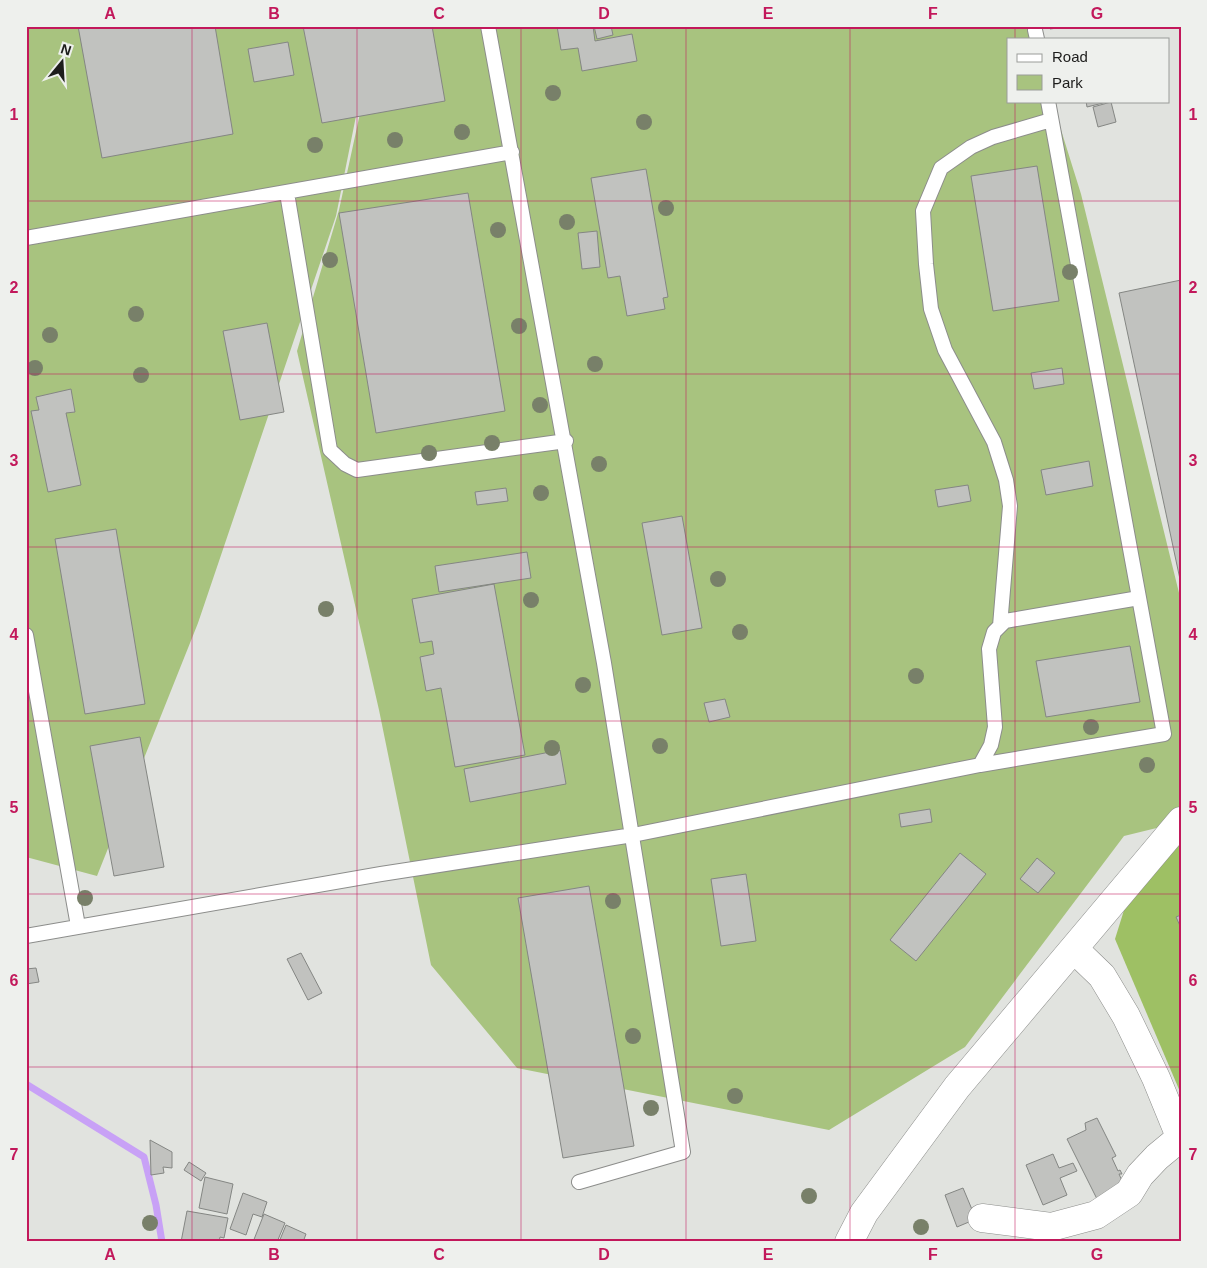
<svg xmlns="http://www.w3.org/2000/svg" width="1207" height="1268" font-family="Arial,sans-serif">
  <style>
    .green { fill: #a8c37f }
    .forest { fill: #9ec064 }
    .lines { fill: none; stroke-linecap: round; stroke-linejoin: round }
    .stream { stroke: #c8a1f6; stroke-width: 7 }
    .building { fill: #c1c2bf; stroke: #848683 }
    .service-casing { stroke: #8c8d8b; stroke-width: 16 }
    .minor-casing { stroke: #8c8d8b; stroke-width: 29 }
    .service { stroke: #fff; stroke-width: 14 }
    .minor { stroke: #fff; stroke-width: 28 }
    .tree { fill: #788069 }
    .grid { fill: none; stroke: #c2185b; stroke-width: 1; stroke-opacity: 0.55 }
    .neatline { fill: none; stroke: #c2185b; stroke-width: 2 }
    .grid-label { font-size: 16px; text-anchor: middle; font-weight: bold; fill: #c2185b }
  </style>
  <rect width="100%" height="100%" fill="#e1e3df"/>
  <path class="green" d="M 26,26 L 374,26 L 336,216 L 198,623 L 97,876 L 26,857 Z
    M 379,26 L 1029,26 L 1033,39 L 1008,39 L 1008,101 L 1052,101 L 1081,194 L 1181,601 L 1181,822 L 1124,836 L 965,1047 L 829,1130 L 517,1068 L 431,965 L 379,710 L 297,351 L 339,210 Z"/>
  <path class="forest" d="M 1181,822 L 1181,1094 L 1115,939 L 1139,862 Z"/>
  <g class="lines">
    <path class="stream" d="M 26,1084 L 144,1157 L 156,1205 L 162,1242"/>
  </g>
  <path class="building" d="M 78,26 L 215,26 L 233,134 L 102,158 Z
    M 303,26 L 432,26 L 445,101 L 322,123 Z
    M 557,26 L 593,26 L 595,41 L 632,34 L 637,61 L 582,71 L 578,48 L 561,50 Z
    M 594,26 L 611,26 L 613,35 L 597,39 Z
    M 1050,26 L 1072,26 L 1050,29 Z
    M 288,42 L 294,75 L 254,82 L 248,49 Z
    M 1086,101 L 1107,101 L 1107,102 L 1087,107 Z
    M 1111,102 L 1116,122 L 1098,127 L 1093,107 Z
    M 1037,166 L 1059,301 L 993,311 L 971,176 Z
    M 646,169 L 668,297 L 663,298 L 665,309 L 627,316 L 620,276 L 608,278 L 591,178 Z
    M 468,193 L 505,411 L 376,433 L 339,213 Z
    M 597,231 L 600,267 L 582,269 L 578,233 Z
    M 1181,280 L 1181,584 L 1119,293 Z
    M 267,323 L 284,412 L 240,420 L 223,331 Z
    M 1062,368 L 1064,384 L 1034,389 L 1031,373 Z
    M 71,389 L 75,412 L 66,413 L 81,485 L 48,492 L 31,411 L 39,410 L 36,397 Z
    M 1089,461 L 1093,486 L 1046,495 L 1041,470 Z
    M 968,485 L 971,501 L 938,507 L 935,490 Z
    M 506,488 L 508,501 L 477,505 L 475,492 Z
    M 682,516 L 702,628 L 662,635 L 642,523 Z
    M 116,529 L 145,704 L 85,714 L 55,539 Z
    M 527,552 L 531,578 L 439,592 L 435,566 Z
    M 494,584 L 525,755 L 455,767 L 441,688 L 426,691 L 420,657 L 434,654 L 432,641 L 420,643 L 412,599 Z
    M 1130,646 L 1140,702 L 1046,717 L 1036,661 Z
    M 725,699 L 730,717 L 709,722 L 704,703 Z
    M 140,737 L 164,867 L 114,876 L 90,746 Z
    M 560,750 L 566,784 L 470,802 L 464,769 Z
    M 930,809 L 932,822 L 901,827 L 899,814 Z
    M 960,853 L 986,874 L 916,961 L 890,940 Z
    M 1037,858 L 1055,873 L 1038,893 L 1020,879 Z
    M 746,874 L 756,941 L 721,946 L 711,879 Z
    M 589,886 L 634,1146 L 563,1158 L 518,898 Z
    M 1181,915 L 1181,928 L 1176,917 Z
    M 301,953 L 322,993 L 308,1000 L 287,959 Z
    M 36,968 L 39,982 L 26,984 L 26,969 Z
    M 1097,1118 L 1116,1156 L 1112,1158 L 1118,1171 L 1120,1170 L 1122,1174 L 1119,1174 L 1127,1192 L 1100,1205 L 1067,1139 L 1086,1130 L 1085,1123 Z
    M 150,1140 L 172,1152 L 172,1168 L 163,1167 L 164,1173 L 151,1175 Z
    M 1053,1154 L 1059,1168 L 1073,1163 L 1077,1171 L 1060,1178 L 1067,1195 L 1043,1205 L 1026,1165 Z
    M 189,1162 L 206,1173 L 201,1181 L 184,1170 Z
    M 205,1177 L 233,1184 L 227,1214 L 199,1208 Z
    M 963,1188 L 976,1219 L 957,1227 L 945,1195 Z
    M 243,1193 L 267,1202 L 262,1217 L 253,1214 L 246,1235 L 230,1229 Z
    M 187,1211 L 228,1218 L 224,1238 L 220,1237 L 219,1242 L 181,1242 Z
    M 264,1214 L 285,1223 L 277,1242 L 253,1242 Z
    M 286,1225 L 306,1234 L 303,1242 L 279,1242 Z"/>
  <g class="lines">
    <g class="service-casing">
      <path id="service" d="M 488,26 L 604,663 L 683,1152 L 579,1182
        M 1035,30 L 1037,39
        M 287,193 L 330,450 L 345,464 L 357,470 L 566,441
        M 26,238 L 512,152
        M 1000,626 L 1010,506 L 1006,480 L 994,442 L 945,350 L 931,309 L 926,264 L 923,211 L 941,168 L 971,147 L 993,137 L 1051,120
        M 26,635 L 78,926
        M 980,765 L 991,745 L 995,727 L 989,649 L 994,632 L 1005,621 L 1139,598
        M 26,936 L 381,874 L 633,835 L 980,765 L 1164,734 L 1048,101"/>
    </g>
    <g class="minor-casing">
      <path id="minor" d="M 1074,949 L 1102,976 L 1126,1016 L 1156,1078 L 1181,1139
        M 982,1218 L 1051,1227 L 1096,1215 L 1129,1193 L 1140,1175 L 1157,1157 L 1180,1138
        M 849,1242 L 864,1213 L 957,1087 L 1181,821"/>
    </g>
    <use href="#service" class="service"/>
    <use href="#minor" class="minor"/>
  </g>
  <g class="tree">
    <circle cx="553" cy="93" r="8"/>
    <circle cx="644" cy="122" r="8"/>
    <circle cx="462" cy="132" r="8"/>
    <circle cx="395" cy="140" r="8"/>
    <circle cx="315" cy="145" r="8"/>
    <circle cx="666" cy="208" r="8"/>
    <circle cx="567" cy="222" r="8"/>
    <circle cx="498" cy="230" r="8"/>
    <circle cx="330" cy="260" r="8"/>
    <circle cx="1070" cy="272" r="8"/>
    <circle cx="136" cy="314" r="8"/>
    <circle cx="519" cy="326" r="8"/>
    <circle cx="50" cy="335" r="8"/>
    <circle cx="595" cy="364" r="8"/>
    <circle cx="35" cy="368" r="8"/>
    <circle cx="141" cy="375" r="8"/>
    <circle cx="540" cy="405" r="8"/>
    <circle cx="492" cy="443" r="8"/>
    <circle cx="429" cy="453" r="8"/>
    <circle cx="599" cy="464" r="8"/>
    <circle cx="541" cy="493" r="8"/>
    <circle cx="718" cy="579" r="8"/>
    <circle cx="531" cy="600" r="8"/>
    <circle cx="326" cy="609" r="8"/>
    <circle cx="740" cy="632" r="8"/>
    <circle cx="916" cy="676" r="8"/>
    <circle cx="583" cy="685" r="8"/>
    <circle cx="1091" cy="727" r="8"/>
    <circle cx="660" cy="746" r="8"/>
    <circle cx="552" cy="748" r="8"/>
    <circle cx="1147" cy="765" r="8"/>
    <circle cx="85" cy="898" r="8"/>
    <circle cx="613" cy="901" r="8"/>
    <circle cx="633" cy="1036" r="8"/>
    <circle cx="735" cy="1096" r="8"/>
    <circle cx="651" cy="1108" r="8"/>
    <circle cx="809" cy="1196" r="8"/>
    <circle cx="150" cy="1223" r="8"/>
    <circle cx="921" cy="1227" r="8"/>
  </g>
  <path class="grid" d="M 192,26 L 192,1242M 357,26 L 357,1242M 521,26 L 521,1242M 686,26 L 686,1242M 850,26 L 850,1242M 1015,26 L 1015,39M 1015,101 L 1015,1242M 26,201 L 1181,201M 26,374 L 1181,374M 26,547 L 1181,547M 26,721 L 1181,721M 26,894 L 1181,894M 26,1067 L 1181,1067"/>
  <rect width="1207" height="1268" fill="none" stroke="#eef0ed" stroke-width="55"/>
  <rect x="1007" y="38" width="162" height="65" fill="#eef0ed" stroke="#9a9c99"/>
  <rect x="1017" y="54" width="25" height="8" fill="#ffffff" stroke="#9a9c99"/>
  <text x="1052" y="62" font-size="15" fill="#1d1d1c">Road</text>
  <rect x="1017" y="75" width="25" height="15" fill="#a8c37f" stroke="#9a9c99"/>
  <text x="1052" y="88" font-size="15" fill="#1d1d1c">Park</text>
  <g transform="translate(62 62) rotate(18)" stroke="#eef0ed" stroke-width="4" paint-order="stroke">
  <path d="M0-4L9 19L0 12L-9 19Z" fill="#1d1d1c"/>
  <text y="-8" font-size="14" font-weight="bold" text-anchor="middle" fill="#1d1d1c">N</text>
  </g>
  <rect x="28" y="28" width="1152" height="1212" class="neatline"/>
  <g class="grid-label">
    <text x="110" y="19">A</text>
    <text x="274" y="19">B</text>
    <text x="439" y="19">C</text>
    <text x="604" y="19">D</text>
    <text x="768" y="19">E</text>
    <text x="933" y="19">F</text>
    <text x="1097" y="19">G</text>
    <text x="14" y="120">1</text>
    <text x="1193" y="120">1</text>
    <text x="14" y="293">2</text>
    <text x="1193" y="293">2</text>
    <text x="14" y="466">3</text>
    <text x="1193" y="466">3</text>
    <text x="14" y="640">4</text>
    <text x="1193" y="640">4</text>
    <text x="14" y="813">5</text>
    <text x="1193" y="813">5</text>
    <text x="14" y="986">6</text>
    <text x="1193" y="986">6</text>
    <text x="14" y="1160">7</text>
    <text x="1193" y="1160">7</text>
    <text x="110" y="1260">A</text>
    <text x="274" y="1260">B</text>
    <text x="439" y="1260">C</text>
    <text x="604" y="1260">D</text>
    <text x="768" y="1260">E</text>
    <text x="933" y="1260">F</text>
    <text x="1097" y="1260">G</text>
  </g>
</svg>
